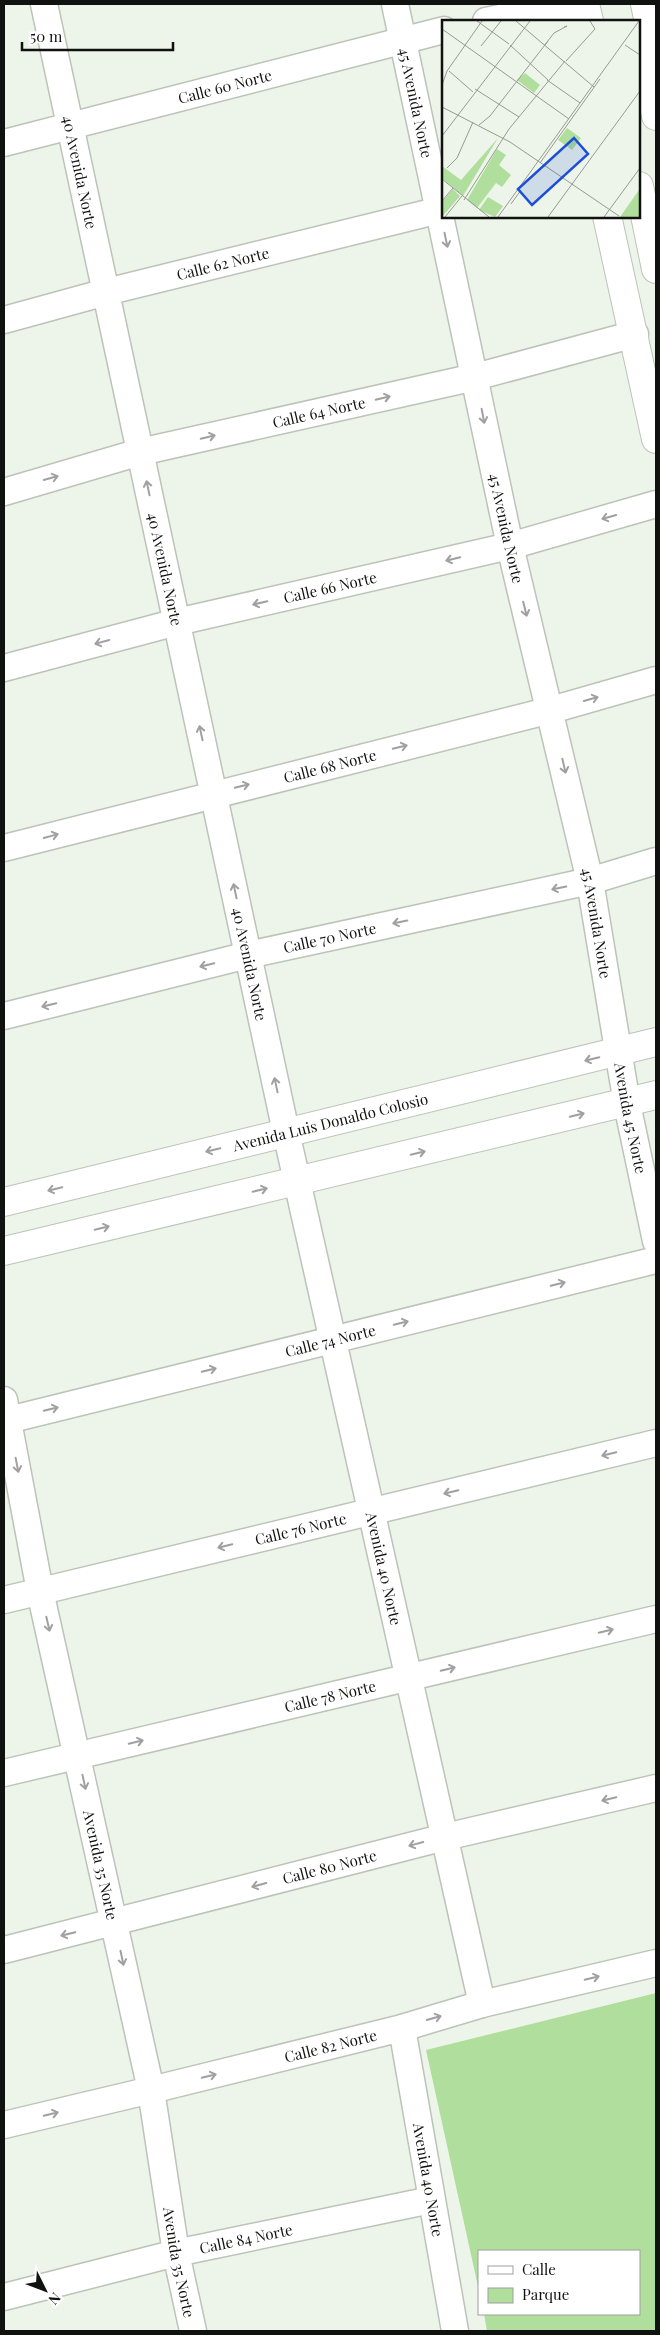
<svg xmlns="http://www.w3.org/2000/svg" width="660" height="2335" font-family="'Playfair Display',serif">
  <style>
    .green { fill: #b0de9c }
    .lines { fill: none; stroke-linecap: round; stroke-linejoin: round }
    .minor-casing { stroke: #bcc3b9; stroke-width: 29 }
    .major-casing { stroke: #bcc3b9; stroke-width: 30 }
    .highway-casing { stroke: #bcc3b9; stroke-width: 30 }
    .minor { stroke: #fff; stroke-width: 26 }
    .major { stroke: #fff; stroke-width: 28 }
    .highway { stroke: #fff; stroke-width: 28 }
    .oneway { stroke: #9fa09f }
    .labels { text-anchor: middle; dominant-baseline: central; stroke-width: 4; stroke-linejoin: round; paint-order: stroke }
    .street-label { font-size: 15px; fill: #10120f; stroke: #fff }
    .inset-road { fill: none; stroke: #959a92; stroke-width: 1 }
    .view { fill: #1d4ed8; fill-opacity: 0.15; stroke: #1d4ed8; stroke-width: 2.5 }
    .inset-edge { fill: none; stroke: #10120f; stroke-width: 2.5 }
  </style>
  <rect width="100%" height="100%" fill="#edf5ea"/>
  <path class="green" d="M 656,1993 L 656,2331 L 487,2331 L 484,2314 L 639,2314 L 639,2251 L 479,2251 L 479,2291 L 426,2050 Z"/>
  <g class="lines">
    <g class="minor-casing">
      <g id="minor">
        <path id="s1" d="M 44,4 L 286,1132 L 482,2004"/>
        <path id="s2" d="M 395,4 L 510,546 L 590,881 L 627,1104 L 656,1241"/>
        <path d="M 486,21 L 560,5"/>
        <path id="s3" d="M 4,143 L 444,30"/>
        <path id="s4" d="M 4,320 L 106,292 L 444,209"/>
        <path id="s5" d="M 4,492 L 140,452 L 475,377 L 635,334"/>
        <path id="s6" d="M 4,668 L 177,622 L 510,546 L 656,504"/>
        <path id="s7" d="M 4,848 L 551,710 L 656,680"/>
        <path id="s8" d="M 4,1016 L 248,955 L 590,881 L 656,861"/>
        <path id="s9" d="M 4,1400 L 40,1591 L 151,2090 L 176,2253 L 193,2331"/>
        <path id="s10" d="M 4,1421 L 656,1260"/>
        <path id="s11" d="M 4,1600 L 656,1443"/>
        <path id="s12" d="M 4,1773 L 656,1619"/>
        <path id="s13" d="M 4,1950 L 445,1837 L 656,1788"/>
        <path id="s14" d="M 402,2028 L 455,2331"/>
        <path id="s15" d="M 4,2125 L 151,2090 L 402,2028 L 482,2004 L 656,1963"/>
        <path id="s16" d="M 4,2297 L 176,2253 L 431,2200"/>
      </g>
    </g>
    <g class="major-casing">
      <g id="major">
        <path d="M 560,4 L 564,21"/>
        <path d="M 607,216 L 656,439"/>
        <path id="s17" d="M 4,1202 L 656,1042"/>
        <path d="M 4,1251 L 656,1095"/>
      </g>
    </g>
    <g class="highway-casing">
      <path id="highway" d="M 585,4 L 589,21
        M 645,4 L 656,55
        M 639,35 L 656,116
        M 639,186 L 656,269"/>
    </g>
    <use href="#minor" class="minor"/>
    <use href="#major" class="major"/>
    <use href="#highway" class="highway"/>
  </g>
  <defs><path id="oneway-shaft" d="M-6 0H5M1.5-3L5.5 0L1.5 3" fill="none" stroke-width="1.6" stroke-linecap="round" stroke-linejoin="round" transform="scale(1.25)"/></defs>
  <g class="oneway">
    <use href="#oneway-shaft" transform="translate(446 240) rotate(78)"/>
    <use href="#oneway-shaft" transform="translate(383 398) rotate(-13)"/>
    <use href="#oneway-shaft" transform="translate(483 416) rotate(79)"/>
    <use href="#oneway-shaft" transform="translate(208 437) rotate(-13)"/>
    <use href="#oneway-shaft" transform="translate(51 478) rotate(-16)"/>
    <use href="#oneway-shaft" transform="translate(148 488) rotate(-102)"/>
    <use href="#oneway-shaft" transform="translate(609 517) rotate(164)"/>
    <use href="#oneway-shaft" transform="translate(453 559) rotate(167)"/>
    <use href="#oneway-shaft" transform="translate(260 603) rotate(167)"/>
    <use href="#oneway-shaft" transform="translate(525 609) rotate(76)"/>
    <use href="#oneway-shaft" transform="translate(102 642) rotate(165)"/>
    <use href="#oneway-shaft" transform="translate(591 699) rotate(-16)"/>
    <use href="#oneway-shaft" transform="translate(201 733) rotate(-102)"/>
    <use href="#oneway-shaft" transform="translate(400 747) rotate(-14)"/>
    <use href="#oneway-shaft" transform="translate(564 766) rotate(77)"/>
    <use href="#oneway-shaft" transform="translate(242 786) rotate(-14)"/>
    <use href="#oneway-shaft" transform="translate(51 836) rotate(-15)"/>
    <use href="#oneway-shaft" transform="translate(559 888) rotate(168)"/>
    <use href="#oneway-shaft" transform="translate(235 891) rotate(-102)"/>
    <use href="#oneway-shaft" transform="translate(400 922) rotate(168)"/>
    <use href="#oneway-shaft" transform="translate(207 965) rotate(166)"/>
    <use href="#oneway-shaft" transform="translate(49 1005) rotate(166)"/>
    <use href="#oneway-shaft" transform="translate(592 1059) rotate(167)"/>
    <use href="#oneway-shaft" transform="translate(276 1085) rotate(-102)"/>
    <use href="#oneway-shaft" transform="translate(577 1115) rotate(-13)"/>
    <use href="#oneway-shaft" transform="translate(213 1150) rotate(166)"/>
    <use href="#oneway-shaft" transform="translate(418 1153) rotate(-13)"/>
    <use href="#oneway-shaft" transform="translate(55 1189) rotate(166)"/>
    <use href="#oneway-shaft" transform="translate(260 1190) rotate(-13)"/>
    <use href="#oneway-shaft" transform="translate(102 1228) rotate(-13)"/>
    <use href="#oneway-shaft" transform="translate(558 1284) rotate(-14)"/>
    <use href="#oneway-shaft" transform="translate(401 1323) rotate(-14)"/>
    <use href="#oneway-shaft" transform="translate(209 1370) rotate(-14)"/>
    <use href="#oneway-shaft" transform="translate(51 1409) rotate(-14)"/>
    <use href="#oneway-shaft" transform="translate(609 1454) rotate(167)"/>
    <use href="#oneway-shaft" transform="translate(17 1465) rotate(79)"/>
    <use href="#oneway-shaft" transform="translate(451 1492) rotate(167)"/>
    <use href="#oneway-shaft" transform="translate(225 1546) rotate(166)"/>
    <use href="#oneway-shaft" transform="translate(48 1624) rotate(77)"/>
    <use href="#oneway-shaft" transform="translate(606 1631) rotate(-13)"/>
    <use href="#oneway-shaft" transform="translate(448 1669) rotate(-13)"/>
    <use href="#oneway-shaft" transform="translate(136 1742) rotate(-13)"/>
    <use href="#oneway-shaft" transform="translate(84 1782) rotate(78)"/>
    <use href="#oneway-shaft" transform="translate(609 1799) rotate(167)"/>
    <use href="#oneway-shaft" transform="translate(416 1844) rotate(165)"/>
    <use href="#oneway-shaft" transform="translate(259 1885) rotate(165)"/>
    <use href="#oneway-shaft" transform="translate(68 1934) rotate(166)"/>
    <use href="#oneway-shaft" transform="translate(122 1958) rotate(78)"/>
    <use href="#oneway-shaft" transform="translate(592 1978) rotate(-13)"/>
    <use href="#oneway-shaft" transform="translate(434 2018) rotate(-16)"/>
    <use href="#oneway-shaft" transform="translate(209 2076) rotate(-14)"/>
    <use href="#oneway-shaft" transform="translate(51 2114) rotate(-13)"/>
  </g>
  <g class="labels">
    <g class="street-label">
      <text stroke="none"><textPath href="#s3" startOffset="228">Calle 60 Norte</textPath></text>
      <text stroke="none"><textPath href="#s2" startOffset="101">45 Avenida Norte</textPath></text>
      <text stroke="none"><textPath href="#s1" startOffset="172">40 Avenida Norte</textPath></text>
      <text stroke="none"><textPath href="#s4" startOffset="226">Calle 62 Norte</textPath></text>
      <text stroke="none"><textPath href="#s5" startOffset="325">Calle 64 Norte</textPath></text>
      <text stroke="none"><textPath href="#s2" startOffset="536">45 Avenida Norte</textPath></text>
      <text stroke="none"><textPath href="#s1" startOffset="578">40 Avenida Norte</textPath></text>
      <text stroke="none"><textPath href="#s6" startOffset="336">Calle 66 Norte</textPath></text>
      <text stroke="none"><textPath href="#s7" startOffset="336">Calle 68 Norte</textPath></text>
      <text stroke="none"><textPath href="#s2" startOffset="941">45 Avenida Norte</textPath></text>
      <text stroke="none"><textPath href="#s8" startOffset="335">Calle 70 Norte</textPath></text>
      <text stroke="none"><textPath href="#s1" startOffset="982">40 Avenida Norte</textPath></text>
      <text stroke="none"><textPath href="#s2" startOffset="1139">Avenida 45 Norte</textPath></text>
      <text stroke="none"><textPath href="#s17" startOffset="336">Avenida Luis Donaldo Colosio</textPath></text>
      <text stroke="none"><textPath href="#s10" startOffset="336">Calle 74 Norte</textPath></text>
      <text stroke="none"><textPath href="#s11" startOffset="305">Calle 76 Norte</textPath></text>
      <text stroke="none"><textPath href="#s1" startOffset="1601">Avenida 40 Norte</textPath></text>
      <text stroke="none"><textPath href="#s12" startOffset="335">Calle 78 Norte</textPath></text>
      <text stroke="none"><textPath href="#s9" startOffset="475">Avenida 35 Norte</textPath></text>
      <text stroke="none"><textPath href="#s13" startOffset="336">Calle 80 Norte</textPath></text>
      <text stroke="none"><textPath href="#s15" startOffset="336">Calle 82 Norte</textPath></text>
      <text stroke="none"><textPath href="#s14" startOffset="154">Avenida 40 Norte</textPath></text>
      <text stroke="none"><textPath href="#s16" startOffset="249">Calle 84 Norte</textPath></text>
      <text stroke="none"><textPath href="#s9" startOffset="880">Avenida 35 Norte</textPath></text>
    </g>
  </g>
  <g transform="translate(442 20)">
    <rect width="198" height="198" fill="#edf5ea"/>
    <path d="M 83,53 L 98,65 L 92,73 L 75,60 ZM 125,108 L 139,118 L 130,130 L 116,120 ZM 56,118 L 21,176 L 0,158 L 0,146 L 19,160 ZM 55,129 L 64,135 L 57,145 L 69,155 L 60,167 L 54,163 L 35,188 L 25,180 ZM 11,169 L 18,176 L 0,197 L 0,182 ZM 197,170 L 197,197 L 178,197 ZM 46,177 L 61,186 L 53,197 L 37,190 Z" fill="#b0de9c"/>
    <path class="inset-road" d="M 35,1 L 67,24M 74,1 L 152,67M 0,9 L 127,99M 68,25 L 106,60M 183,25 L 198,35M 39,26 L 59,1M 102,26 L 112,13 L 125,6 L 122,7M 124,41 L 153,9 L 148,1M 7,51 L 31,72M 105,60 L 138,83M 0,65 L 5,51 L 40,1M 33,69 L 77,97M 0,87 L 68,122 L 177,196M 37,105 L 48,96 L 106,21M 0,116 L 88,1M 98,143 L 158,59M 5,148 L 15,138 L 31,102M 0,159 L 47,197M 22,180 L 67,109 L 123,41M 0,181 L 11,168M 69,184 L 79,170M 3,197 L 20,176M 56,197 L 197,1M 106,197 L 198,71M 162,197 L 198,148"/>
    <path class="view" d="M 132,118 L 146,134 L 90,185 L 76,169 Z"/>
    <rect width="198" height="198" class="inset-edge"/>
  </g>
  <rect width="660" height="2335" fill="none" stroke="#10120f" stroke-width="10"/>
  <rect x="478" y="2250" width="162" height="65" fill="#ffffff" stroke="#9fa09f"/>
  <rect x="488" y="2266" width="25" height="8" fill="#ffffff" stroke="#9fa09f"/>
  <text x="522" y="2275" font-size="15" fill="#10120f">Calle</text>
  <rect x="488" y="2288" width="25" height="15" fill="#b0de9c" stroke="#9fa09f"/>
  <text x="522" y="2300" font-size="15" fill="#10120f">Parque</text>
  <g transform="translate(45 2290) rotate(132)" stroke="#ffffff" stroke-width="4" paint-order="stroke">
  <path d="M0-4L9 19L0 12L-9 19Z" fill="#10120f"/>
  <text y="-8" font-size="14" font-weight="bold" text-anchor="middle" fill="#10120f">N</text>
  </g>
  <path d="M22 42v8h151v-8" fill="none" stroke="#10120f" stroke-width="2.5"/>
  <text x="30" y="42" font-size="15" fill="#10120f" stroke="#ffffff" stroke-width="4" paint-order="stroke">50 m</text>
</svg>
